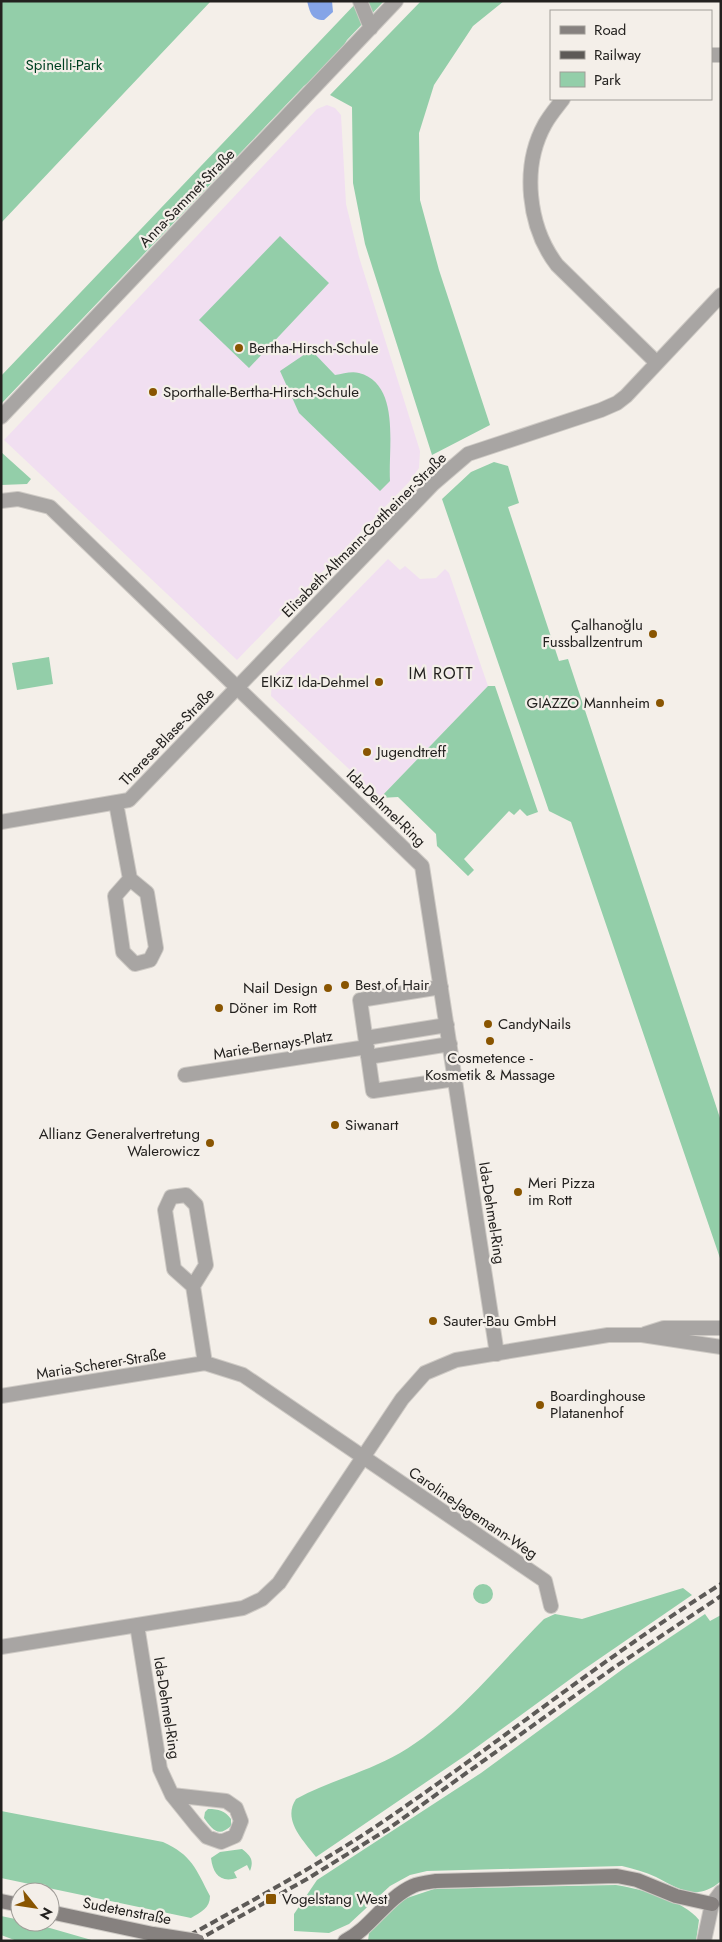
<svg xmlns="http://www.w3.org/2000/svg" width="722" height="1942" font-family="Jost,sans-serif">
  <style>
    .education { fill: #f1dff1 }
    .green { fill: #93cea9 }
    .water { fill: #85a4e7 }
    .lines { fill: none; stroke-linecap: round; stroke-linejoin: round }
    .minor-casing { stroke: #cecac5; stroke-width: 16 }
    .tertiary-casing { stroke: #cecac5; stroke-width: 16 }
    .secondary-casing { stroke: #cecac5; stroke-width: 16 }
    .minor { stroke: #a8a5a3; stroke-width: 14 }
    .tertiary { stroke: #a8a5a3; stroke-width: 14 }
    .secondary { stroke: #86817f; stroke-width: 14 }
    .rail { stroke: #5d5a57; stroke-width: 4; stroke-dasharray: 8 4; stroke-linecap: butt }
    .secondary-bridge-casing { stroke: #cecac5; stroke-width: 16; stroke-linecap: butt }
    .secondary-bridge { stroke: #86817f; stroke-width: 14 }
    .poi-dot { fill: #895501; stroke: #f4efe9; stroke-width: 2 }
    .labels { text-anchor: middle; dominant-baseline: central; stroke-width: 4.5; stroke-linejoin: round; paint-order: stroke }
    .park-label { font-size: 15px; fill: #004123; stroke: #f4efe9 }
    .street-label { font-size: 15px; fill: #23211f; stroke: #f4efe9 }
    .poi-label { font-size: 15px; fill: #23211f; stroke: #f4efe9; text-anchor: start }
    .neighbourhood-label { font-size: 16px; letter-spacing: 1px; fill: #23211f; stroke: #f4efe9 }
  </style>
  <rect width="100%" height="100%" fill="#f4efe9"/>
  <path class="education" d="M 327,105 L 335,108 L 341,115 L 346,204 L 359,257 L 420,451 L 419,468 L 409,482 L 237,660 L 4,440 L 317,109 Z
    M 388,559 L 400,570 L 405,566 L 420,579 L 436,578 L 445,569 L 449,573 L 488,686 L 380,798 L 271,696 L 272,678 Z"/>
  <path class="green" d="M 1,1 L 211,1 L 1,223 Z
    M 358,1 L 384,1 L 347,40 L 341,50 L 312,80 L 304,86 L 1,404 L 1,376 Z
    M 421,1 L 504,1 L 473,26 L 434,85 L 419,133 L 420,200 L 439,270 L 490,425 L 432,455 L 365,244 L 353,183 L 352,107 L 330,95 Z
    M 280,236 L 329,283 L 249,368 L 199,320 Z
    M 311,350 L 335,375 C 343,374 351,371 359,373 C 401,384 388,448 390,481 L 380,491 L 299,413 L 280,371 Z
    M 1,452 L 31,479 L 27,484 L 1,485 Z
    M 494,462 L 508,466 L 519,503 L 508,507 L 559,661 L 568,659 L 721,1121 L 721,1261 L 571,822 L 549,811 L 442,499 L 471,472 Z
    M 49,657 L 53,684 L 17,690 L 12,663 Z
    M 488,686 L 495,686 L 538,812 L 527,816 L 520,809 L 514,815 L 509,811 L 464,859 L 474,870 L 468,876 L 437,846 L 436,834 L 398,797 L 380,798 Z
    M473 1594a10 10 0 1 1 20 0a10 10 0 1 1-20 0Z
    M 683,1588 L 692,1595 L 580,1672 L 466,1755 L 316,1857 C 303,1840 282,1820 296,1799 C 329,1781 367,1772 400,1753 C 457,1719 498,1665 544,1619 L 555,1614 L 582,1619 Z
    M 705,1614 L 710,1621 L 721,1615 L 721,1881 C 697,1902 679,1889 656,1877 C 645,1872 634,1869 622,1866 L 427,1871 L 410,1875 L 390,1886 L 349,1924 L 329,1933 L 294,1931 L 294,1914 L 317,1880 L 481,1773 L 627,1666 Z
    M 208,1809 C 219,1809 225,1811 231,1819 L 231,1826 C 218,1838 212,1829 204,1818 L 205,1812 Z
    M 1,1811 L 163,1842 C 192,1855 196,1869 210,1896 C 210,1908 201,1912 191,1918 L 1,1878 Z
    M 242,1849 C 251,1856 254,1860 250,1871 L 247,1865 L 234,1872 L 237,1878 C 220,1883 213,1874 211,1858 L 220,1852 Z
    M 616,1885 C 640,1889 684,1900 699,1920 L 696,1941 L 368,1941 L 369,1933 L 404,1899 L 434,1889 Z
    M 1,1916 L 20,1920 L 20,1922 L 29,1922 L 95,1941 L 17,1941 L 1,1935 Z"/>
  <path class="water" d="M 307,1 L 332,1 L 333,12 L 324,20 C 311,20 310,12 307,1 Z"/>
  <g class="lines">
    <g class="minor-casing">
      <path id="minor" d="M 360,1 L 371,28
        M 711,55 L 721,55
        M 563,99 C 557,107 550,115 545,124 C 521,167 528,227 557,265 L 657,363
        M 1,417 L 396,1
        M 1,501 L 18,499 L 50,507 L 422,866 L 497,1354
        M 116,803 L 130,879 L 147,893 L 156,948 L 150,960 L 135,964 L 123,952 L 115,896 L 130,879
        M 1,822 L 129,800 L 433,484 L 468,454 L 601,410 L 617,403 L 626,396 L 721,295
        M 441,987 L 360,1000 L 373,1091 L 455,1079
        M 366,1038 L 447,1025
        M 368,1057 L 450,1044
        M 185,1075 L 367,1047
        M 193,1286 L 206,1265 L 196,1205 L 186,1195 L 171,1197 L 165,1210 L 174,1269 L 193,1286 L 205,1363
        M 645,1334 L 664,1328 L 721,1328
        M 1,1396 L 205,1363 L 243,1375 L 545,1581 L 551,1606
        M 137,1625 L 160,1769 L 172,1795 L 197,1826 L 207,1837 L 221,1842 L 235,1836 L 241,1821 L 236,1808 L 226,1801 L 172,1795
        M 1,1647 L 243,1608 L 262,1599 L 279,1583 L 402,1399 L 425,1373 L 456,1360 L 608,1335 L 642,1335 L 721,1347"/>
    </g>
    <g class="tertiary-casing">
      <path id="tertiary" d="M 704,1941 L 712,1904 L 721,1892"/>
    </g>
    <g class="secondary-casing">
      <path id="secondary" d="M 1,1901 L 20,1905
        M 50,1912 L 153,1934
        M 345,1941 C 371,1928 386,1898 413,1886 C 419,1883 429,1882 436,1881 L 617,1876 L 637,1880 L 676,1896 L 712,1904"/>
    </g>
    <use href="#minor" class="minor"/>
    <use href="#tertiary" class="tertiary"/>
    <use href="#secondary" class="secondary"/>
    <path class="rail" d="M 179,1941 C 244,1905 310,1870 372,1829 C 490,1750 600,1660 721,1584
      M 196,1941 L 307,1879 L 388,1829 L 612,1669 L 721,1596"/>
    <g class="secondary-bridge-casing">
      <path id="secondary-bridge" d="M 153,1934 L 197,1941"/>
    </g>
    <use href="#secondary-bridge" class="secondary-bridge"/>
  </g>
  <g class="poi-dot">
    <circle cx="239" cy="348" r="5"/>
    <circle cx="153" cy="392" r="5"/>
    <circle cx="653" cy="634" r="5"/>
    <circle cx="379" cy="682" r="5"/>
    <circle cx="660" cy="703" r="5"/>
    <circle cx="367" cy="752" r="5"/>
    <circle cx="345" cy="985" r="5"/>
    <circle cx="328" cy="988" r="5"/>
    <circle cx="219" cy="1008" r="5"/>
    <circle cx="488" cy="1024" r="5"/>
    <circle cx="490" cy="1041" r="5"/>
    <circle cx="335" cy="1125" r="5"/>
    <circle cx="210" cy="1143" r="5"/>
    <circle cx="518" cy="1192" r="5"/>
    <circle cx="433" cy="1321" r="5"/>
    <circle cx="540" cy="1405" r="5"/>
    <rect x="265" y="1893" width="12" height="12" rx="2.5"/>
  </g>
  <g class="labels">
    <g class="park-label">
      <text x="64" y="65">Spinelli-Park</text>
    </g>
    <g class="street-label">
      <text transform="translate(187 198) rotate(-46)">Anna-Sammet-Straße</text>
      <text transform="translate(364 535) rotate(-45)">Elisabeth-Altmann-Gottheiner-Straße</text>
      <text transform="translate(167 737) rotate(-46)">Therese-Blase-Straße</text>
      <text transform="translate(386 808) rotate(44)">Ida-Dehmel-Ring</text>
      <text transform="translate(273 1045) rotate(-9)">Marie-Bernays-Platz</text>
      <text transform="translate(492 1213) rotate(81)">Ida-Dehmel-Ring</text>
      <text transform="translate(101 1364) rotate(-9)">Maria-Scherer-Straße</text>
      <text transform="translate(473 1513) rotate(34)">Caroline-Jagemann-Weg</text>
      <text transform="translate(167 1708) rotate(81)">Ida-Dehmel-Ring</text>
      <text transform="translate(127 1911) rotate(11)">Sudetenstraße</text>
    </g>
    <g class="poi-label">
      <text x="249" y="348">Bertha-Hirsch-Schule</text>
      <text x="163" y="392">Sporthalle-Bertha-Hirsch-Schule</text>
      <text x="643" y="625" text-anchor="end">Çalhanoğlu<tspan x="643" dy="17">Fussballzentrum</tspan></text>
      <text x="369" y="682" text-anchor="end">ElKiZ Ida-Dehmel</text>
      <text x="650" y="703" text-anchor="end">GIAZZO Mannheim</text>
      <text x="377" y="752">Jugendtreff</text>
      <text x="355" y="985">Best of Hair</text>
      <text x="318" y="988" text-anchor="end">Nail Design</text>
      <text x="229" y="1008">Döner im Rott</text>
      <text x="498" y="1024">CandyNails</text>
      <text x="490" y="1058" text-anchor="middle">Cosmetence -<tspan x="490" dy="17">Kosmetik &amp; Massage</tspan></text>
      <text x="345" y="1125">Siwanart</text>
      <text x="200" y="1134" text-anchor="end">Allianz Generalvertretung<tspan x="200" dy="17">Walerowicz</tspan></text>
      <text x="528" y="1183">Meri Pizza<tspan x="528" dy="17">im Rott</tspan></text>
      <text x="443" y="1321">Sauter-Bau GmbH</text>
      <text x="550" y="1396">Boardinghouse<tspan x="550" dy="17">Platanenhof</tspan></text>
      <text x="282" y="1899">Vogelstang West</text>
    </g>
    <g class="neighbourhood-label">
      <text x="441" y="673">IM ROTT</text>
    </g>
  </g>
  <rect width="722" height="1942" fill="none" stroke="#23211f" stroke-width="5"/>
  <rect x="550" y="10" width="162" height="90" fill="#f4efe9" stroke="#a09d98"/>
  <rect x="560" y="26" width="25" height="8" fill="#86817f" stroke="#a09d98"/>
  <text x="594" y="35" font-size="15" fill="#23211f">Road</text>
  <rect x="560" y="51" width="25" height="8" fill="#5d5a57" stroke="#a09d98"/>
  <text x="594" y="60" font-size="15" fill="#23211f">Railway</text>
  <rect x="560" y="72" width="25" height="15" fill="#93cea9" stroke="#a09d98"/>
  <text x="594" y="85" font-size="15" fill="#23211f">Park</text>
  <g transform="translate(35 1907) rotate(120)"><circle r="24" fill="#f4efe9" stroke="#a09d98"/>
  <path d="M0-4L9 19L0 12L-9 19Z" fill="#895501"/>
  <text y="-8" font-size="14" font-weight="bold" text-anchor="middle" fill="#23211f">N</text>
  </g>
</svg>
